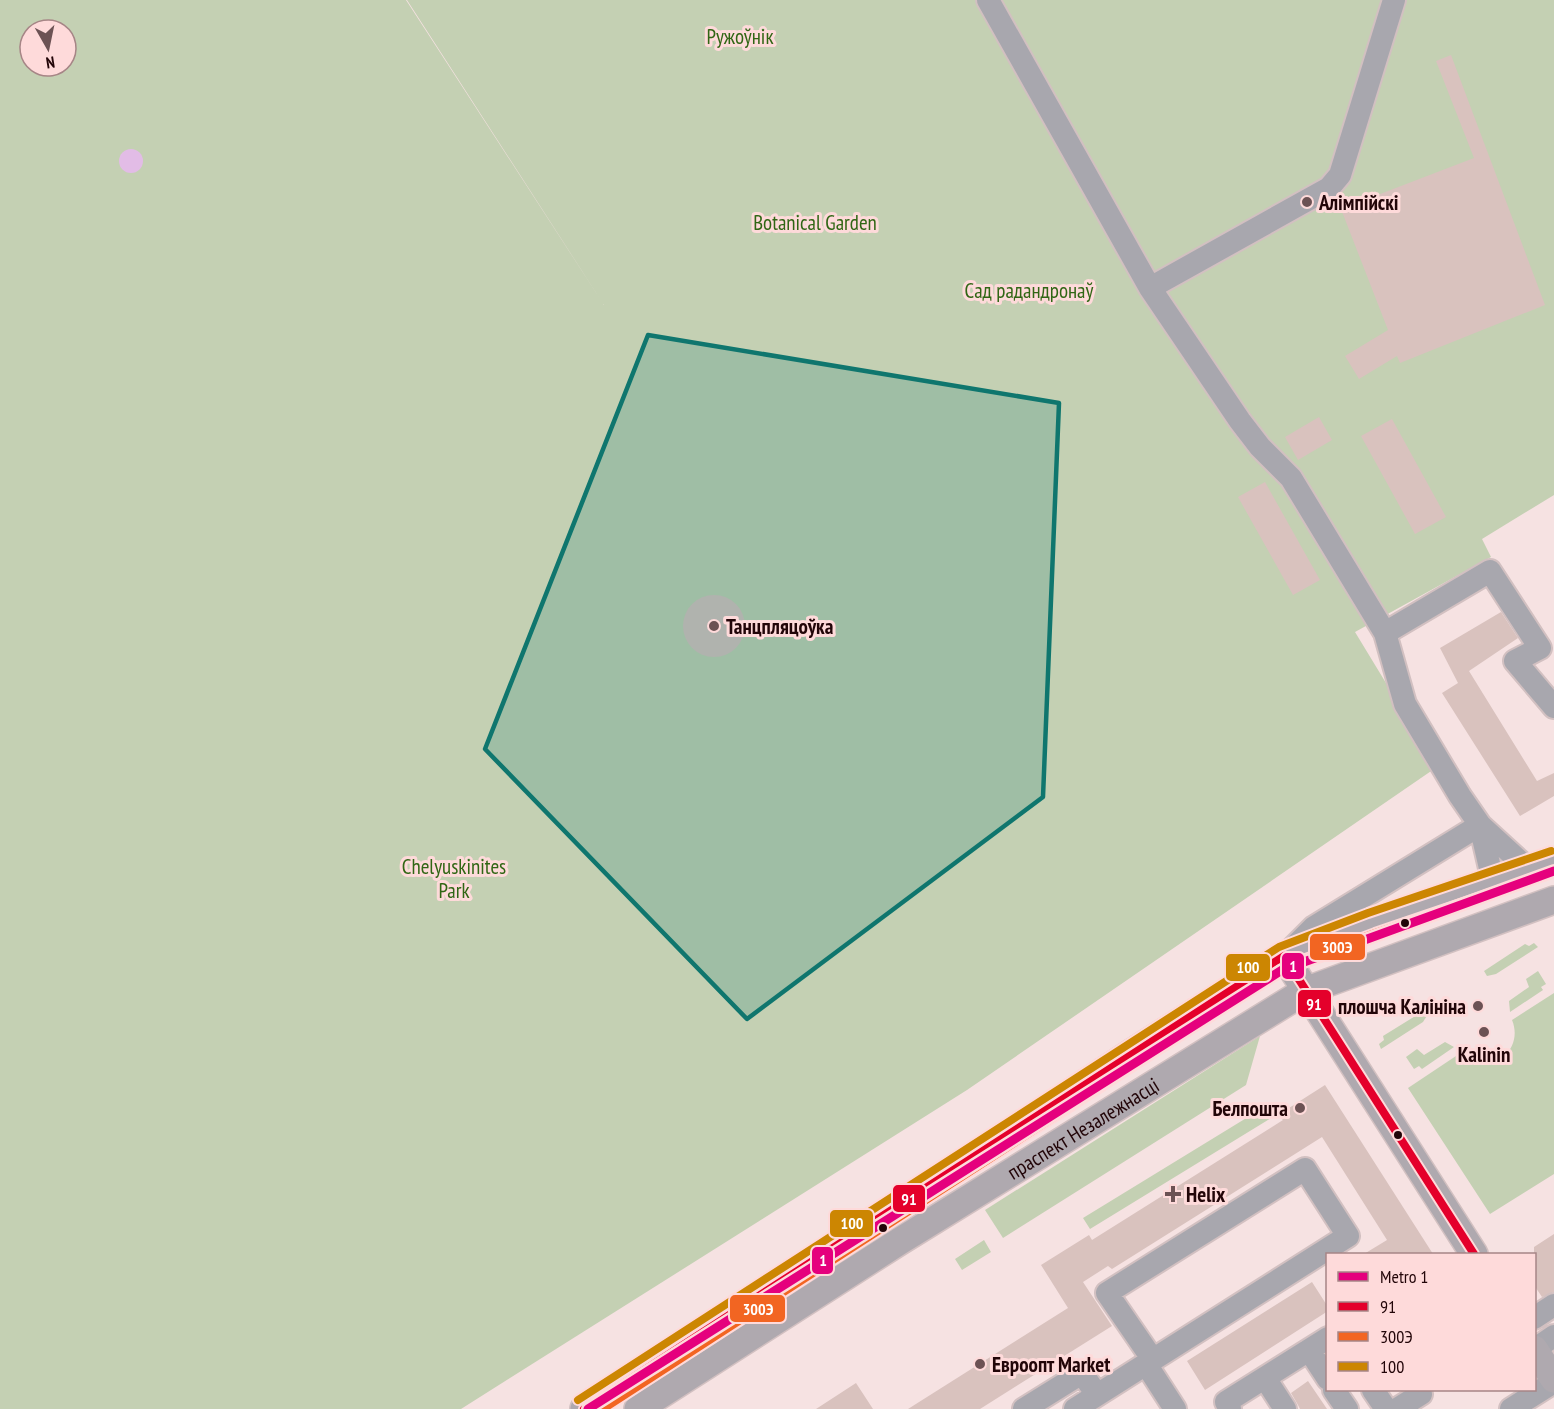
<svg xmlns="http://www.w3.org/2000/svg" width="1554" height="1409" font-family="'PT Sans Narrow',sans-serif">
  <style>
    .green { fill: #c4d0b3; fill-rule: evenodd }
    .water { fill: #e2bce6 }
    .building { fill: #d9c2be }
    .lines { fill: none; stroke-linecap: round; stroke-linejoin: round }
    .minor-casing { stroke: #d2c0c1; stroke-width: 26 }
    .major-casing { stroke: #d2c0c1; stroke-width: 30 }
    .minor { stroke: #a8a7ae; stroke-width: 22 }
    .major { stroke: #afa9af; stroke-width: 27 }
    .bus-1-casing { stroke: #fedada; stroke-width: 12 }
    .bus-2-casing { stroke: #fedada; stroke-width: 12 }
    .bus-3-casing { stroke: #fedada; stroke-width: 12 }
    .bus-1 { stroke: #e4002b; stroke-width: 8 }
    .bus-2 { stroke: #f26522; stroke-width: 8 }
    .bus-3 { stroke: #cc8602; stroke-width: 8 }
    .metro-1-casing { stroke: #fedada; stroke-width: 14 }
    .metro-1 { stroke: #e5007d; stroke-width: 9 }
    .marked { fill: #0f766e; fill-opacity: 0.2; stroke: #0f766e; stroke-width: 4.5; stroke-linejoin: round }
    .poi-dot { fill: #6c5254; stroke: #fedada; stroke-width: 2 }
    .bus-dot { fill: #220508; stroke: #fedada; stroke-width: 2 }
    .labels { text-anchor: middle; dominant-baseline: central; stroke-width: 6; stroke-linejoin: round; paint-order: stroke }
    .park-label { font-size: 21px; fill: #306614; stroke: #fedada }
    .poi-label { font-size: 21px; font-weight: bold; fill: #220508; stroke: #fedada; text-anchor: start }
    .street-label { font-size: 21px; fill: #220508; stroke: #fedada }
    .line-badge { stroke: #fedada; stroke-width: 2 }
    .badge-label { font-size: 16px; text-anchor: middle; font-weight: bold; fill: #fff }
  </style>
  <rect width="100%" height="100%" fill="#f6e2e2"/>
  <path class="green" d="M 0,0 L 406,0 L 604,305 L 407,0 L 1554,0 L 1554,495 L 1482,539 L 1491,557 L 1355,632 L 1437,767 L 967,1090 L 461,1409 L 0,1409 ZM 30,30 L 66,30 L 66,66 L 30,66 Z
    M 1534,943 L 1538,947 L 1496,974 L 1487,976 L 1484,971 L 1525,944 L 1529,946 Z
    M 1538,971 L 1546,984 L 1541,987 L 1543,990 L 1510,1012 L 1509,1001 L 1529,987 L 1526,979 Z
    M 1554,993 L 1554,1174 L 1490,1214 L 1408,1088 L 1459,1054 C 1482,1081 1526,1054 1512,1020 Z
    M 1425,1010 L 1428,1014 L 1423,1022 L 1381,1049 L 1379,1044 L 1384,1040 L 1383,1036 Z
    M 1260,1036 L 1246,1085 L 1003,1238 L 985,1210 Z
    M 1445,1042 L 1454,1047 L 1422,1069 L 1419,1066 L 1414,1069 L 1406,1057 L 1417,1049 L 1424,1055 Z
    M 1266,1106 L 1273,1117 L 1090,1229 L 1083,1218 Z
    M 984,1240 L 991,1252 L 962,1270 L 955,1259 Z"/>
  <path class="water" d="M119 161a12 12 0 1 1 24 0a12 12 0 1 1-24 0Z"/>
  <path class="building" d="M 1451,55 L 1545,305 L 1400,363 L 1397,356 L 1359,379 L 1345,356 L 1388,330 L 1341,209 L 1474,158 L 1436,61 Z
    M 1319,417 L 1332,440 L 1298,460 L 1285,437 Z
    M 1392,419 L 1446,517 L 1415,534 L 1361,436 Z
    M 1265,482 L 1320,580 L 1293,595 L 1238,497 Z
    M683 626a31 31 0 1 1 62 0a31 31 0 1 1-62 0Z
    M 1501,612 L 1518,638 L 1469,671 L 1537,781 L 1554,773 L 1554,796 L 1520,816 L 1442,693 L 1458,683 L 1440,648 Z
    M 1325,1085 L 1433,1254 L 1364,1254 L 1387,1240 L 1322,1137 L 1112,1269 L 1108,1266 L 1083,1282 L 1112,1326 L 980,1409 L 908,1409 L 1068,1308 L 1041,1265 L 1089,1235 L 1092,1240 L 1283,1120 L 1278,1115 Z
    M 1554,1234 L 1554,1292 L 1542,1297 L 1534,1285 L 1534,1247 Z
    M 1312,1282 L 1328,1307 L 1328,1311 L 1205,1390 L 1187,1361 Z
    M 1308,1381 L 1327,1409 L 1300,1409 L 1298,1405 L 1291,1393 Z
    M 856,1383 L 873,1409 L 816,1409 Z"/>
  <g class="lines">
    <g class="minor-casing">
      <path id="minor" d="M 988,0 L 1150,288 L 1240,421 L 1260,447 L 1291,478 L 1385,633
        M 1150,288 L 1329,188 L 1340,175 L 1394,0
        M 1480,825 L 1493,881
        M 1528,869 L 1480,825 L 1460,796 L 1405,704 L 1385,633 L 1490,571 L 1540,648 L 1515,661 L 1554,707
        M 1288,953 L 1314,927 L 1480,825
        M 1534,1318 L 1554,1305
        M 1535,1349 L 1554,1336
        M 1309,1350 L 1328,1379
        M 1146,1364 L 1175,1409
        M 1265,1378 L 1285,1409
        M 1334,1390 L 1347,1409
        M 1373,1390 L 1386,1409
        M 1024,1409 L 1082,1373 L 1097,1395
        M 1075,1409 L 1348,1236 L 1305,1169 L 1107,1293 L 1153,1360
        M 1230,1409 L 1226,1402 L 1328,1338
        M 1397,1409 L 1421,1394 L 1418,1390
        M 1511,1409 L 1554,1382"/>
    </g>
    <g class="major-casing">
      <g id="major">
        <path d="M 1284,956 L 1474,1254"/>
        <path d="M 1534,1349 L 1554,1379"/>
        <path d="M 584,1409 L 846,1241 L 1133,1052 L 1284,956 L 1371,923 L 1554,861"/>
        <path id="s1" d="M 638,1409 L 900,1241 L 1305,991 L 1554,900"/>
      </g>
    </g>
    <use href="#minor" class="minor"/>
    <use href="#major" class="major"/>
    <g class="bus-1-casing">
      <path id="bus-1" d="M 584,1409 L 1284,956 L 1474,1254"/>
    </g>
    <g class="bus-2-casing">
      <path id="bus-2" d="M 603,1409 L 1289,965 L 1375,933 L 1554,872"/>
    </g>
    <g class="bus-3-casing">
      <path id="bus-3" d="M 578,1400 L 1279,947 L 1368,913 L 1551,851"/>
    </g>
    <use href="#bus-1" class="bus-1"/>
    <use href="#bus-2" class="bus-2"/>
    <use href="#bus-3" class="bus-3"/>
    <g class="metro-1-casing">
      <path id="metro-1" d="M 588,1409 L 1282,970 L 1554,871"/>
    </g>
    <use href="#metro-1" class="metro-1"/>
  </g>
  <path class="marked" d="M 648,335 L 1059,403 L 1043,797 L 747,1019 L 485,749 Z"/>
  <g class="poi-dot">
    <circle cx="1307" cy="202" r="6"/>
    <circle cx="714" cy="626" r="6"/>
    <circle cx="1478" cy="1006" r="6"/>
    <circle cx="1484" cy="1032" r="6"/>
    <circle cx="1300" cy="1108" r="6"/>
    <path d="M1170 1185h6v6h6v6h-6v6h-6v-6h-6v-6h6z"/>
    <circle cx="980" cy="1364" r="6"/>
  </g>
  <g class="bus-dot">
    <circle cx="1405" cy="923" r="5"/>
    <circle cx="1398" cy="1135" r="5"/>
    <circle cx="883" cy="1228" r="5"/>
  </g>
  <g class="labels">
    <g class="park-label">
      <text x="740" y="36">Ружоўнік</text>
      <text x="815" y="222">Botanical Garden</text>
      <text x="1029" y="290">Сад радандронаў</text>
      <text x="454" y="866">Chelyuskinites<tspan x="454" dy="24">Park</tspan></text>
    </g>
    <g class="poi-label">
      <text x="1319" y="202">Алімпійскі</text>
      <text x="726" y="626">Танцпляцоўка</text>
      <text x="1466" y="1006" text-anchor="end">плошча Калініна</text>
      <text x="1484" y="1054" text-anchor="middle">Kalinin</text>
      <text x="1288" y="1108" text-anchor="end">Белпошта</text>
      <text x="1186" y="1194">Helix</text>
      <text x="992" y="1364">Евроопт Market</text>
    </g>
    <g class="street-label">
      <text stroke="none"><textPath href="#s1" startOffset="526">праспект Незалежнасці</textPath></text>
    </g>
  </g>
  <g class="line-badge">
    <rect x="1309" y="933" width="57" height="28" rx="6" fill="#f26522"/>
    <rect x="1281" y="952" width="24" height="28" rx="6" fill="#e5007d"/>
    <rect x="1225" y="953" width="46" height="29" rx="6" fill="#cc8602"/>
    <rect x="1297" y="989" width="35" height="29" rx="6" fill="#e4002b"/>
    <rect x="892" y="1184" width="34" height="29" rx="6" fill="#e4002b"/>
    <rect x="829" y="1209" width="45" height="29" rx="6" fill="#cc8602"/>
    <rect x="811" y="1246" width="23" height="29" rx="6" fill="#e5007d"/>
    <rect x="729" y="1294" width="57" height="29" rx="6" fill="#f26522"/>
  </g>
  <g class="badge-label">
    <text x="1337" y="953">300Э</text>
    <text x="1293" y="972">1</text>
    <text x="1248" y="973">100</text>
    <text x="1314" y="1010">91</text>
    <text x="909" y="1205">91</text>
    <text x="852" y="1229">100</text>
    <text x="823" y="1266">1</text>
    <text x="758" y="1315">300Э</text>
  </g>
  <rect x="1326" y="1253" width="210" height="138" fill="#fedada" stroke="#a68586" stroke-width="1.5"/>
  <rect x="1338" y="1272" width="30" height="9" fill="#e5007d" stroke="#a68586" stroke-width="1.5"/>
  <text x="1380" y="1283" font-size="18" fill="#220508">Metro 1</text>
  <rect x="1338" y="1302" width="30" height="9" fill="#e4002b" stroke="#a68586" stroke-width="1.5"/>
  <text x="1380" y="1313" font-size="18" fill="#220508">91</text>
  <rect x="1338" y="1332" width="30" height="9" fill="#f26522" stroke="#a68586" stroke-width="1.5"/>
  <text x="1380" y="1343" font-size="18" fill="#220508">300Э</text>
  <rect x="1338" y="1362" width="30" height="9" fill="#cc8602" stroke="#a68586" stroke-width="1.5"/>
  <text x="1380" y="1373" font-size="18" fill="#220508">100</text>
  <g transform="translate(48 48) rotate(171)"><circle r="28" fill="#fedada" stroke="#a68586" stroke-width="1.5"/>
  <path d="M0-4.5L10 22L0 15L-10 22Z" fill="#6c5254"/>
  <text y="-9" font-size="16" font-weight="bold" text-anchor="middle" fill="#220508">N</text>
  </g>
</svg>
